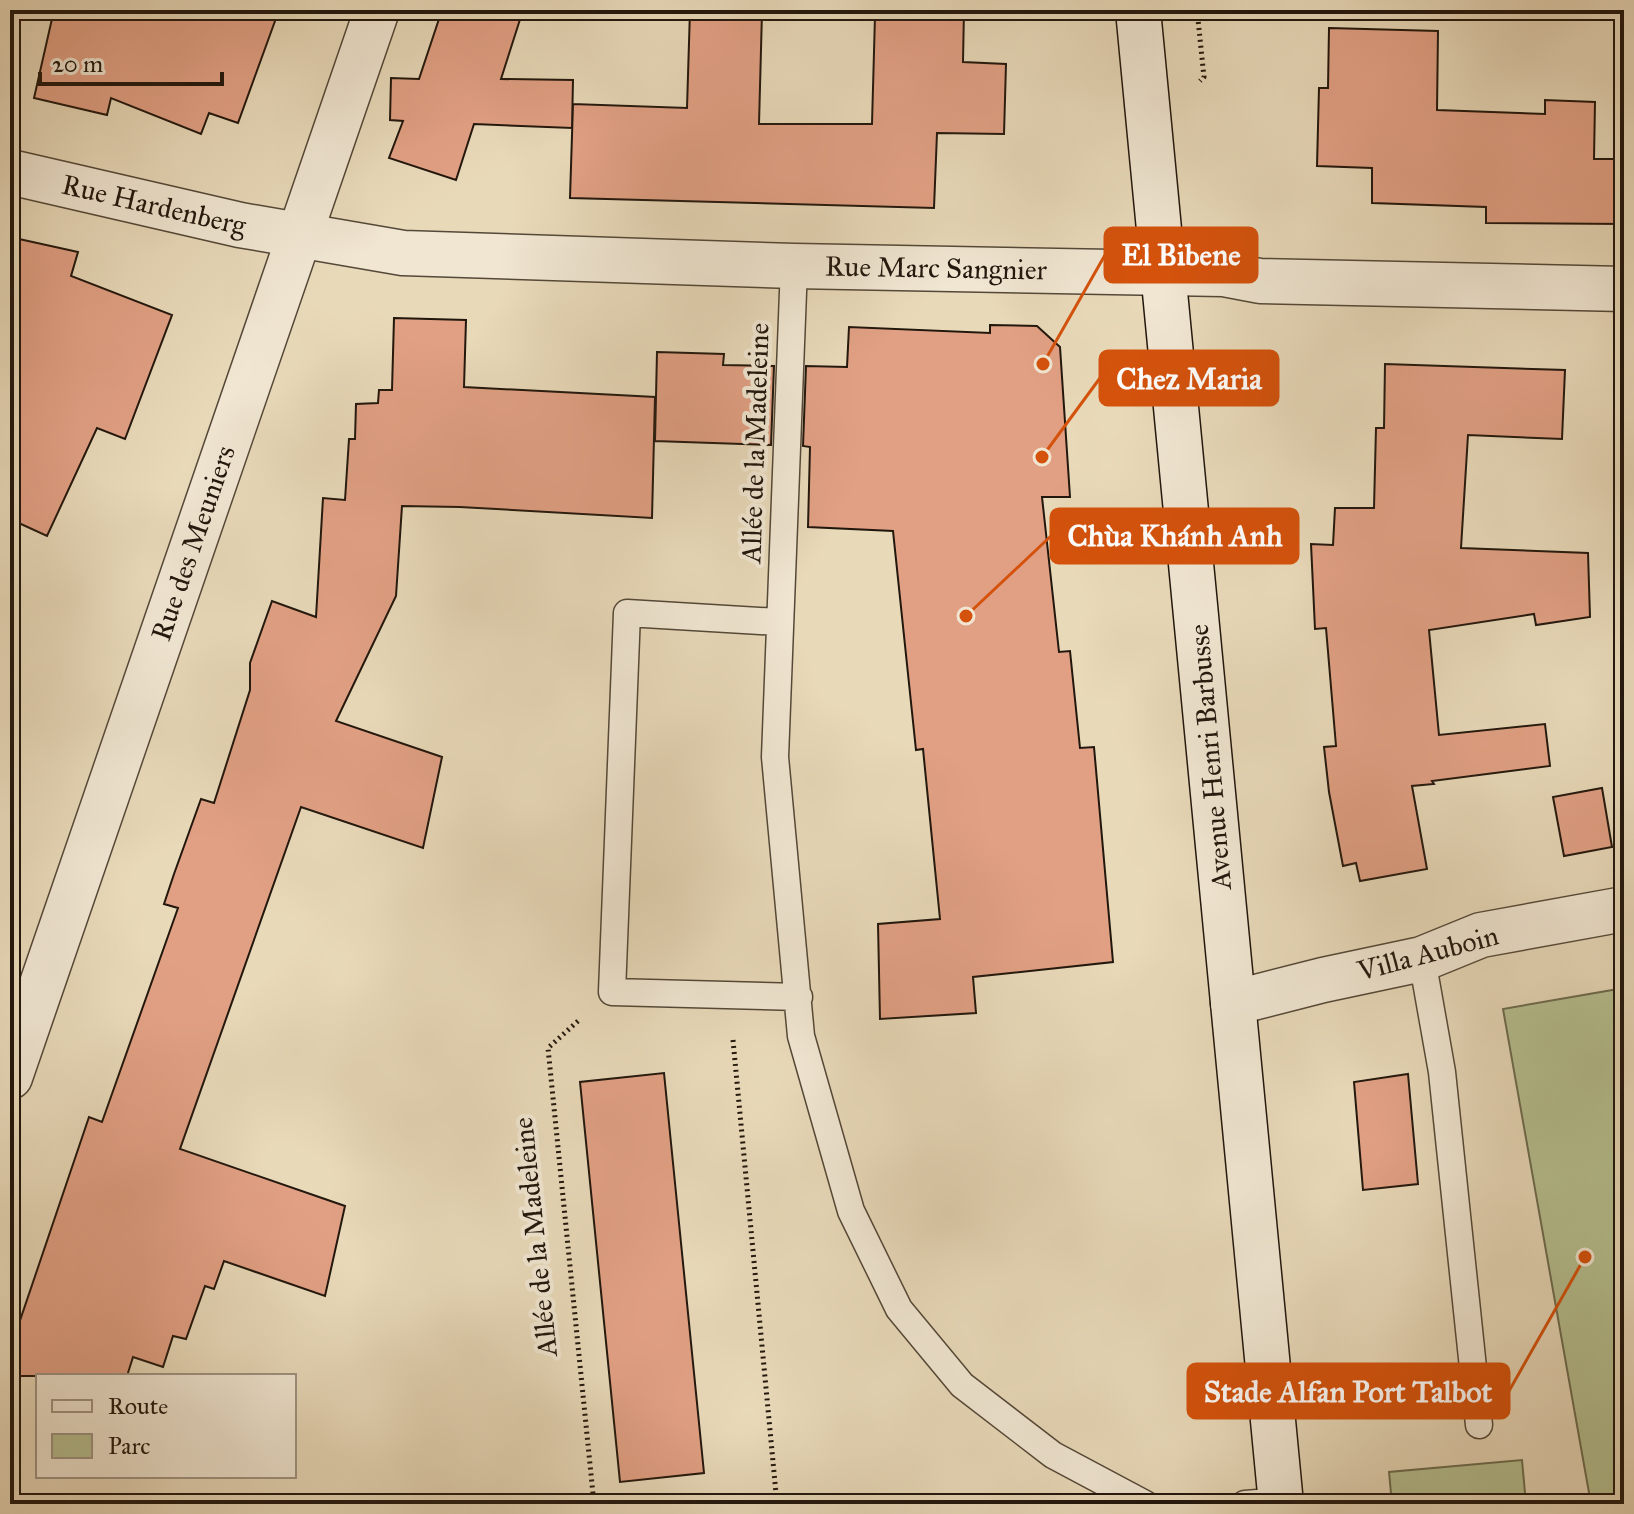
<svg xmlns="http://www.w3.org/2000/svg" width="1634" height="1514" font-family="'IM FELL Great Primer',serif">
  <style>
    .green { fill: #b5bf90; stroke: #6c6b4e; stroke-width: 2 }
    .building { fill: #e1a084; stroke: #22170d; stroke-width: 2 }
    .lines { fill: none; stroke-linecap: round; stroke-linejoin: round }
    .service-casing { stroke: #544838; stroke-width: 29 }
    .minor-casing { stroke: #544838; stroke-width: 47 }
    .tertiary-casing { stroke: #544838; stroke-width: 47 }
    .secondary-casing { stroke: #22170d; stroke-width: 47 }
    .path { stroke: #22170d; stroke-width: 5; stroke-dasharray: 2 4; stroke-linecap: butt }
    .service { stroke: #f0e6d2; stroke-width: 26 }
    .minor { stroke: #f0e6d2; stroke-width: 44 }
    .tertiary { stroke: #f0e6d2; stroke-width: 44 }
    .secondary { stroke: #f0e6d2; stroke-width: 44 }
    .labels { text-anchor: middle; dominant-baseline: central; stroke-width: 8; stroke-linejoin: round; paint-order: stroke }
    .street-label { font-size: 28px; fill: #22170d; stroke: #f0e6d2 }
    .leader { fill: none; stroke: #d4520c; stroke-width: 3 }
    .callout-dot { fill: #d4520c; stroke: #f0e6d2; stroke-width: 3 }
    .callout { fill: #d4520c; stroke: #d4520c; stroke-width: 3 }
    .callout-label { font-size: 30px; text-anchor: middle; font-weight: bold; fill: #fff }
  </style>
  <rect width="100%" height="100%" fill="#e8d9b9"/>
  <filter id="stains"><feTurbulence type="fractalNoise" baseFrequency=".0025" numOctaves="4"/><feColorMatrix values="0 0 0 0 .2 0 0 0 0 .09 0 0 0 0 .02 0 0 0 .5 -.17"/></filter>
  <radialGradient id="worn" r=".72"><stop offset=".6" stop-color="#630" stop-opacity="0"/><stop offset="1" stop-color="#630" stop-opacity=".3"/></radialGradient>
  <path class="green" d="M 1624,988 L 1624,1504 L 1591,1504 L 1503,1009 Z
    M 1522,1460 L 1526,1504 L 1392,1504 L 1389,1472 Z"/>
  <path class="building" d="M 54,10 L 279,10 L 238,123 L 209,113 L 201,134 L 111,98 L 107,115 L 34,98 Z
    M 442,10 L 523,10 L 501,79 L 573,80 L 572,128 L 474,124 L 456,180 L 389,158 L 403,121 L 390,120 L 391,78 L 419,79 Z
    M 690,10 L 762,12 L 759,124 L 872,124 L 875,16 L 882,16 L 882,10 L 964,10 L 963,62 L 1006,64 L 1004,134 L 937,133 L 934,208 L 570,198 L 573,104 L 687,108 Z
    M 1329,28 L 1438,31 L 1437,110 L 1545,114 L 1545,100 L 1595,102 L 1594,159 L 1624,159 L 1624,224 L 1486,223 L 1486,207 L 1372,203 L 1372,168 L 1317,166 L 1319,88 L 1328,88 Z
    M 10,237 L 78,252 L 71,276 L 172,315 L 125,439 L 97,428 L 47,536 L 10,519 Z
    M 394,318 L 466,320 L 464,387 L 655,397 L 652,518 L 460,507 L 402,506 L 396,596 L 336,721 L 442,757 L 423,848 L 301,807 L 180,1149 L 345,1206 L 325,1296 L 224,1261 L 214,1289 L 205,1286 L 186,1339 L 173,1336 L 163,1367 L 133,1357 L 127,1376 L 10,1376 L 10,1350 L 89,1117 L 102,1122 L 178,908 L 164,904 L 174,874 L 201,799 L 214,803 L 250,690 L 250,663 L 272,601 L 316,617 L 323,498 L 345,500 L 349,439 L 355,439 L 356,404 L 378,403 L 379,390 L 392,390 Z
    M 990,325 L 1037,326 L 1060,347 L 1070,497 L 1042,497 L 1059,652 L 1070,651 L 1080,748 L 1094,747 L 1113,962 L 973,977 L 976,1013 L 880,1019 L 878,924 L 940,919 L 923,749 L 916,750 L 893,531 L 808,527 L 810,447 L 803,446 L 806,366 L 847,367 L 849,327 L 990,333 Z
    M 657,352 L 724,354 L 723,365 L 774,366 L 771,445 L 655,441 Z
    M 1385,364 L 1565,370 L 1562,439 L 1468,435 L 1461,548 L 1588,553 L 1590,617 L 1536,625 L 1534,614 L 1429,630 L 1439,735 L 1545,724 L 1550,766 L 1432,781 L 1434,784 L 1412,786 L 1427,869 L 1360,881 L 1356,863 L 1343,866 L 1329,792 L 1324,747 L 1336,746 L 1326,628 L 1315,629 L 1311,544 L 1333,545 L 1335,508 L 1374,508 L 1376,428 L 1384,428 Z
    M 1602,788 L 1612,847 L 1564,856 L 1553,797 Z
    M 664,1073 L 704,1473 L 620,1482 L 580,1082 Z
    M 1408,1074 L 1418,1184 L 1363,1190 L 1354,1082 Z"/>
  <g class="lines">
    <g class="service-casing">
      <path id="service" d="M 794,266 L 775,757 L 801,1036 L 851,1211 L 899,1309 L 962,1385 L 1053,1455 L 1145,1504
        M 778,622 L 627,613 L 612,992 L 799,997
        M 1422,959 L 1442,1072 L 1479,1425
        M 1245,1504 L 1281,1501"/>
    </g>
    <g class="minor-casing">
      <path id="minor" d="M 10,172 L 240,225 L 403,253 L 794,266 L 1223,274 L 1260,281 L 1624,289
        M 1233,1003 L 1323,980 L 1422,959 L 1481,935 L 1624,909"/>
    </g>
    <g class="tertiary-casing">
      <path id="tertiary" d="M 10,1077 L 377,10"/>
    </g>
    <g class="secondary-casing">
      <path id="secondary" d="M 1138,10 L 1281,1504"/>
    </g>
    <path class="path" d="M 1197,10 L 1204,77 L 1200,81
      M 578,1021 L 548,1048 L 594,1504
      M 733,1040 L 777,1504"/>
    <use href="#service" class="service"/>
    <use href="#minor" class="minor"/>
    <use href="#tertiary" class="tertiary"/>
    <use href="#secondary" class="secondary"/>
  </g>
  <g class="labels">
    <g class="street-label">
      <text transform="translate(154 205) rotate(13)">Rue Hardenberg</text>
      <text transform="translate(936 268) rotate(1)">Rue Marc Sangnier</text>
      <text transform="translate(755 443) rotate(-88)">Allée de la Madeleine</text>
      <text transform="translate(193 543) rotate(-71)">Rue des Meuniers</text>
      <text transform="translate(1210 757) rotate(-95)">Avenue Henri Barbusse</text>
      <text transform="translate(1428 953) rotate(-15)">Villa Auboin</text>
      <text transform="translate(535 1237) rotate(-96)">Allée de la Madeleine</text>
    </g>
  </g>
  <path class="leader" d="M1043 364L1105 255M1042 457L1100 378M966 616L1051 536M1585 1257L1509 1391"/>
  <g class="callout-dot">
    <circle cx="1043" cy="364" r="8"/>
    <circle cx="1042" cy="457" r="8"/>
    <circle cx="966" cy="616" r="8"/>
    <circle cx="1585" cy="1257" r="8"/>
  </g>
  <g class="callout">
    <rect x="1105" y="228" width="152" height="54" rx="8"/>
    <rect x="1100" y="351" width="178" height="54" rx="8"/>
    <rect x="1051" y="509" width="247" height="54" rx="8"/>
    <rect x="1188" y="1364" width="321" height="54" rx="8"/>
  </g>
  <g class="callout-label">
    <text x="1181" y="265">El Bibene</text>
    <text x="1189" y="389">Chez Maria</text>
    <text x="1175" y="546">Chùa Khánh Anh</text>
    <text x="1348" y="1402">Stade Alfan Port Talbot</text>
  </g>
  <rect width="1634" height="1514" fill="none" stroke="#e8d9b9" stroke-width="40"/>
  <rect x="12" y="12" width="1610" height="1490" fill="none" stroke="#22170d" stroke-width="4"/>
  <rect x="20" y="20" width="1594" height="1474" fill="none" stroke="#22170d" stroke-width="2"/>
  <rect x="36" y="1374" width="260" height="104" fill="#f0e6d2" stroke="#9e9383" stroke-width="2"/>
  <rect x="52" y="1400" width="40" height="12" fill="#f0e6d2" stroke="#9e9383" stroke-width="2"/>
  <text x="108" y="1414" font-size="24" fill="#22170d">Route</text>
  <rect x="52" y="1434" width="40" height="24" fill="#b5bf90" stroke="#9e9383" stroke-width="2"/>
  <text x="108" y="1454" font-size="24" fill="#22170d">Parc</text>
  <path d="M40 72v12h182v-12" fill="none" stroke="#22170d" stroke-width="4"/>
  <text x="52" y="72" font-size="24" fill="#22170d" stroke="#f0e6d2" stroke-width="6" paint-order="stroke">20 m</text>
  <rect width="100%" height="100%" filter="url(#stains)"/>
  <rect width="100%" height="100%" fill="url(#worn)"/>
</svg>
